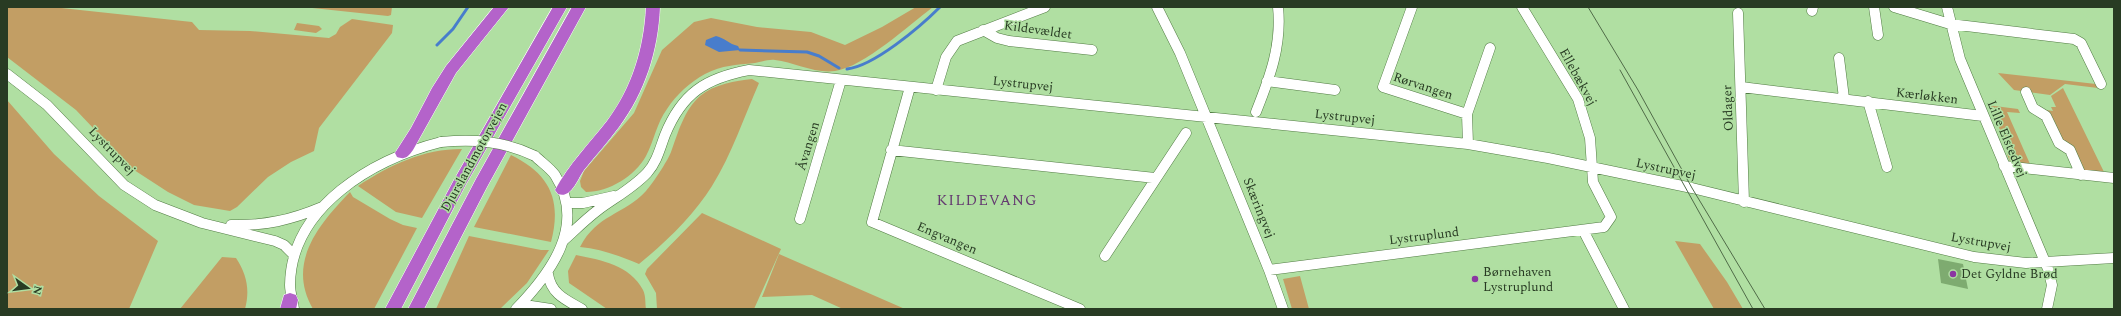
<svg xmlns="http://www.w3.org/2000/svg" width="2121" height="316" font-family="Spectral,serif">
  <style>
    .green { fill: #c29e64 }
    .water { fill: #487dcc }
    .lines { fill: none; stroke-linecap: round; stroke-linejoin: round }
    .stream { stroke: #487dcc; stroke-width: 3 }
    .building { fill: #7eab70 }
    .minor-casing { stroke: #517c43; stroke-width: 11 }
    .highway-casing { stroke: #fff; stroke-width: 1 }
    .minor { stroke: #fff; stroke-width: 10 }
    .highway { fill: #b463ca; fill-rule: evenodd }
    .tram { stroke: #506b48; stroke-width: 1 }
    .minor-bridge-casing { stroke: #517c43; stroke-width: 11; stroke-linecap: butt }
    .minor-bridge { stroke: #fff; stroke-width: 10 }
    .poi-dot { fill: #8b35a2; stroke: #b0dfa2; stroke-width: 1.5 }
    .labels { text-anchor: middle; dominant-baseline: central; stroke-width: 3; stroke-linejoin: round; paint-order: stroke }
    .street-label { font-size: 13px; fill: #283b23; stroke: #b0dfa2 }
    .poi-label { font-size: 13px; fill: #283b23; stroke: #b0dfa2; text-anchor: start }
    .quarter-label { font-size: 15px; letter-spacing: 1px; fill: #643a70; stroke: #b0dfa2 }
  </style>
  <rect width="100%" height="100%" fill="#b0dfa2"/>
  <path class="green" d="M 7,7 L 52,7 L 192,22 L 199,30 L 250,31 L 329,38 L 336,34 L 340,27 L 352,19 L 393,25 L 392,33 L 319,128 L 314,151 L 291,162 L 268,177 L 237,207 L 230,211 L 194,205 L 168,192 L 131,168 L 76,110 L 7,57 Z
    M 303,7 L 392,7 L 391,15 L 388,16 Z
    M 916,7 L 933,7 C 909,25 864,67 835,71 C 815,74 794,62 775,60 C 769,59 761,62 755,63 C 735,65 723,65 705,74 C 690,82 676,95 667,109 C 657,122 654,141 646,156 C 635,176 609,192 586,192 L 581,187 L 580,181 L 584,171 L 634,113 L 662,50 L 694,22 L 711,18 L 757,27 L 811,32 L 845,45 L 882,27 Z
    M 297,23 L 319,26 L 322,29 L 316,33 L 294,30 Z
    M 1998,73 L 2096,84 L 2098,88 L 2065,84 L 2050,95 L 2014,90 Z
    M 752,79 L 759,83 C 744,117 732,154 712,186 C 694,215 666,242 639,264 C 620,256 601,249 580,247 C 597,214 624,215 646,191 C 653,183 667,162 671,152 C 678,133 684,110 700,96 C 714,84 736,81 752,79 Z
    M 2063,88 L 2104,172 L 2084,170 L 2040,109 L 2053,111 L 2051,107 L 2056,107 L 2051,96 Z
    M 7,100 L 54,154 L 99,196 L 158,241 L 129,309 L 7,309 Z
    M 1987,105 L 2018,109 L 2020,113 L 2007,112 L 2030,164 L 2010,162 L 2007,154 L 2009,152 L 1991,108 Z
    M 462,149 L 422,218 L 396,212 L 358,186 C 390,165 423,149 462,149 Z
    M 511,155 C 550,174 562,200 551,242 L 474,227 Z
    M 350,192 L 353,197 L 390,219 L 403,225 L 417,228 L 374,309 L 313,309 C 286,263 319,224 350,192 Z
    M 702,213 L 781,249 L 754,309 L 657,309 L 656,293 L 645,274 L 647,269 Z
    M 469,236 L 541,250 L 549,250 L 527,283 L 500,309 L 436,309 Z
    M 1675,241 L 1700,244 L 1727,282 L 1743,309 L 1714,309 Z
    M 779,254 L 905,309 L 843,309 L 812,295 L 762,297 Z
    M 576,255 C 601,260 630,265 643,290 C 646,296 645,303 646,309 L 607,309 L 569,283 L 568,271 Z
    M 222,257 L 236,258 C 247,275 250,290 245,309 L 180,309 Z
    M 1300,276 L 1309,309 L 1292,309 L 1283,279 Z"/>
  <path class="water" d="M 716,36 C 725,38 729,44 738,46 L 740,50 L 719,52 L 705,45 L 706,40 Z"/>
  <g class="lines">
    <path class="stream" d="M 437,45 L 453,29 L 468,7
      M 740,50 L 807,52 L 819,56 L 839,68
      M 847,69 C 874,66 920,27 940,7"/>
  </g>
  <path class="building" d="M 1938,259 L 1963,264 L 1968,289 L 1941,283 Z"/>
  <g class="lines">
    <g class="minor-casing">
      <path id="minor" d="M 1157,7 L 1180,53 L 1269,270 L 1283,309
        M 1412,7 L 1383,87 L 1467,114
        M 1874,7 L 1878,35
        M 1894,7 L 1950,24 L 2074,39 L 2081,43 L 2101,84
        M 1947,7 L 1960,59 L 2048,269 L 2052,285 L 2047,309
        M 1812,11 L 1813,7
        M 1738,13 L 1744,202
        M 983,30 L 997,38 L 1009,41 L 1092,50
        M 1839,58 L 1844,98
        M 7,74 L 47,105 L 124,185 L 155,205 L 202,223 L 275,241 L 284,245 L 294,255
        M 1267,81 L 1335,90
        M 910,87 L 872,222 L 1080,309
        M 1741,87 L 1983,116
        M 936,90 L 946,57 L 957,41 L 1045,7
        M 2026,92 L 2033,108 L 2046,116 L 2059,143 L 2070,150 L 2081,175
        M 1868,101 L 1887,167
        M 1256,112 C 1270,77 1282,45 1278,7
        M 1468,144 L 1467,114 L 1490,48
        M 891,150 L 1155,178
        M 2004,166 L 2114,178
        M 567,203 L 583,203 L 614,196
        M 800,219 L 841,80
        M 231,225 C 264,226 291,220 322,207
        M 1583,230 L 1624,309
        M 564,240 C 575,230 586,219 598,210 C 614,198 633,188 647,173 C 657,162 660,148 665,135 C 682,93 706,78 749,70 L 1468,144 L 1548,158 L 1692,188 L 1974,257 L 2026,263 L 2114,258
        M 1105,256 L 1186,133
        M 1269,270 L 1604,227 L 1611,217 L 1593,182 L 1590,138 L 1578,99 L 1522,7
        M 548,274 C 551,294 566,300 582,309
        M 294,309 C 293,301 290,293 290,285 C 291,206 374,159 441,142
        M 516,309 C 551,273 587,225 555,175 C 550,168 541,162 535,156
        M 518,309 L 531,306 L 551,309"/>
    </g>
    <g class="highway-casing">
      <path id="highway" d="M 494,7 L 509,7 L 456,73 L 413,150 C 408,157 405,160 397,157 L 395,153 L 411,128 L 432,88 L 446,66 Z
        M 553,7 L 567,7 L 465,186 L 401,309 L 385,309 L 455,178 Z
        M 572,7 L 586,7 L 487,187 L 424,309 L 408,309 L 476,179 Z
        M 646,7 L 660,7 C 658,51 645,92 619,127 C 608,142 595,156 584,170 C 577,180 571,199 558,194 L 555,190 C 569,164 589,144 607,121 C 632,88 644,48 646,7 Z
        M 290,293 L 296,295 L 298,300 L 296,309 L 280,309 L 284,295 Z"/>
    </g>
    <use href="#minor" class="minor"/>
    <use href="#highway" class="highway"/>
    <path class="tram" d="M 1588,7 L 1638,90 L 1692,188 L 1765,309
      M 1620,70 L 1753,309"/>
    <g class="minor-bridge-casing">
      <path id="minor-bridge" d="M 441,142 C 475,139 504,141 535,156"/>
    </g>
    <use href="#minor-bridge" class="minor-bridge"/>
  </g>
  <g class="poi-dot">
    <circle cx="1953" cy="274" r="4"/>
    <circle cx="1475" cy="279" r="4"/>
  </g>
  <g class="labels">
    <g class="street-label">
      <text transform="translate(1038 30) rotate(8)">Kildevældet</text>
      <text transform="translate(1578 77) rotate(61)">Ellebækvej</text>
      <text transform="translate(1023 84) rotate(6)">Lystrupvej</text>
      <text transform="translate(1423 86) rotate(18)">Rørvangen</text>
      <text transform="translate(1927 96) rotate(7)">Kærløkken</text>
      <text transform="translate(1728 108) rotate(-92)">Oldager</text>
      <text transform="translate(1345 117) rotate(6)">Lystrupvej</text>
      <text transform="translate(2007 139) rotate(67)">Lille Elstedvej</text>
      <text transform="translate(808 146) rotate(-73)">Åvangen</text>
      <text transform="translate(112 151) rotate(46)">Lystrupvej</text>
      <text transform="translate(474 157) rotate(-61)">Djurslandmotorvejen</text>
      <text transform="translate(1666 169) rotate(12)">Lystrupvej</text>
      <text transform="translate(1259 208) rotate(68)">Skæringvej</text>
      <text transform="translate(1424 236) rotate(-7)">Lystruplund</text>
      <text transform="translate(947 238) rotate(23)">Engvangen</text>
      <text transform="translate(1981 242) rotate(10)">Lystrupvej</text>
    </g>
    <g class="poi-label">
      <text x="1483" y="272">Børnehaven<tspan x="1483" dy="15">Lystruplund</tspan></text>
      <text x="1961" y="274">Det Gyldne Brød</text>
    </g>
    <g class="quarter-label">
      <text x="987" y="200">KILDEVANG</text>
    </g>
  </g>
  <rect width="2121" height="316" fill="none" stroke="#283b23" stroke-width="16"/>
  <g transform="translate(28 288) rotate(104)" stroke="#b0dfa2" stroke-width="3" paint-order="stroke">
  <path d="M0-3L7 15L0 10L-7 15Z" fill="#283b23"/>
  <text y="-6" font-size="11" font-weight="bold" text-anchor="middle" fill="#283b23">N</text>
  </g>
</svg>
